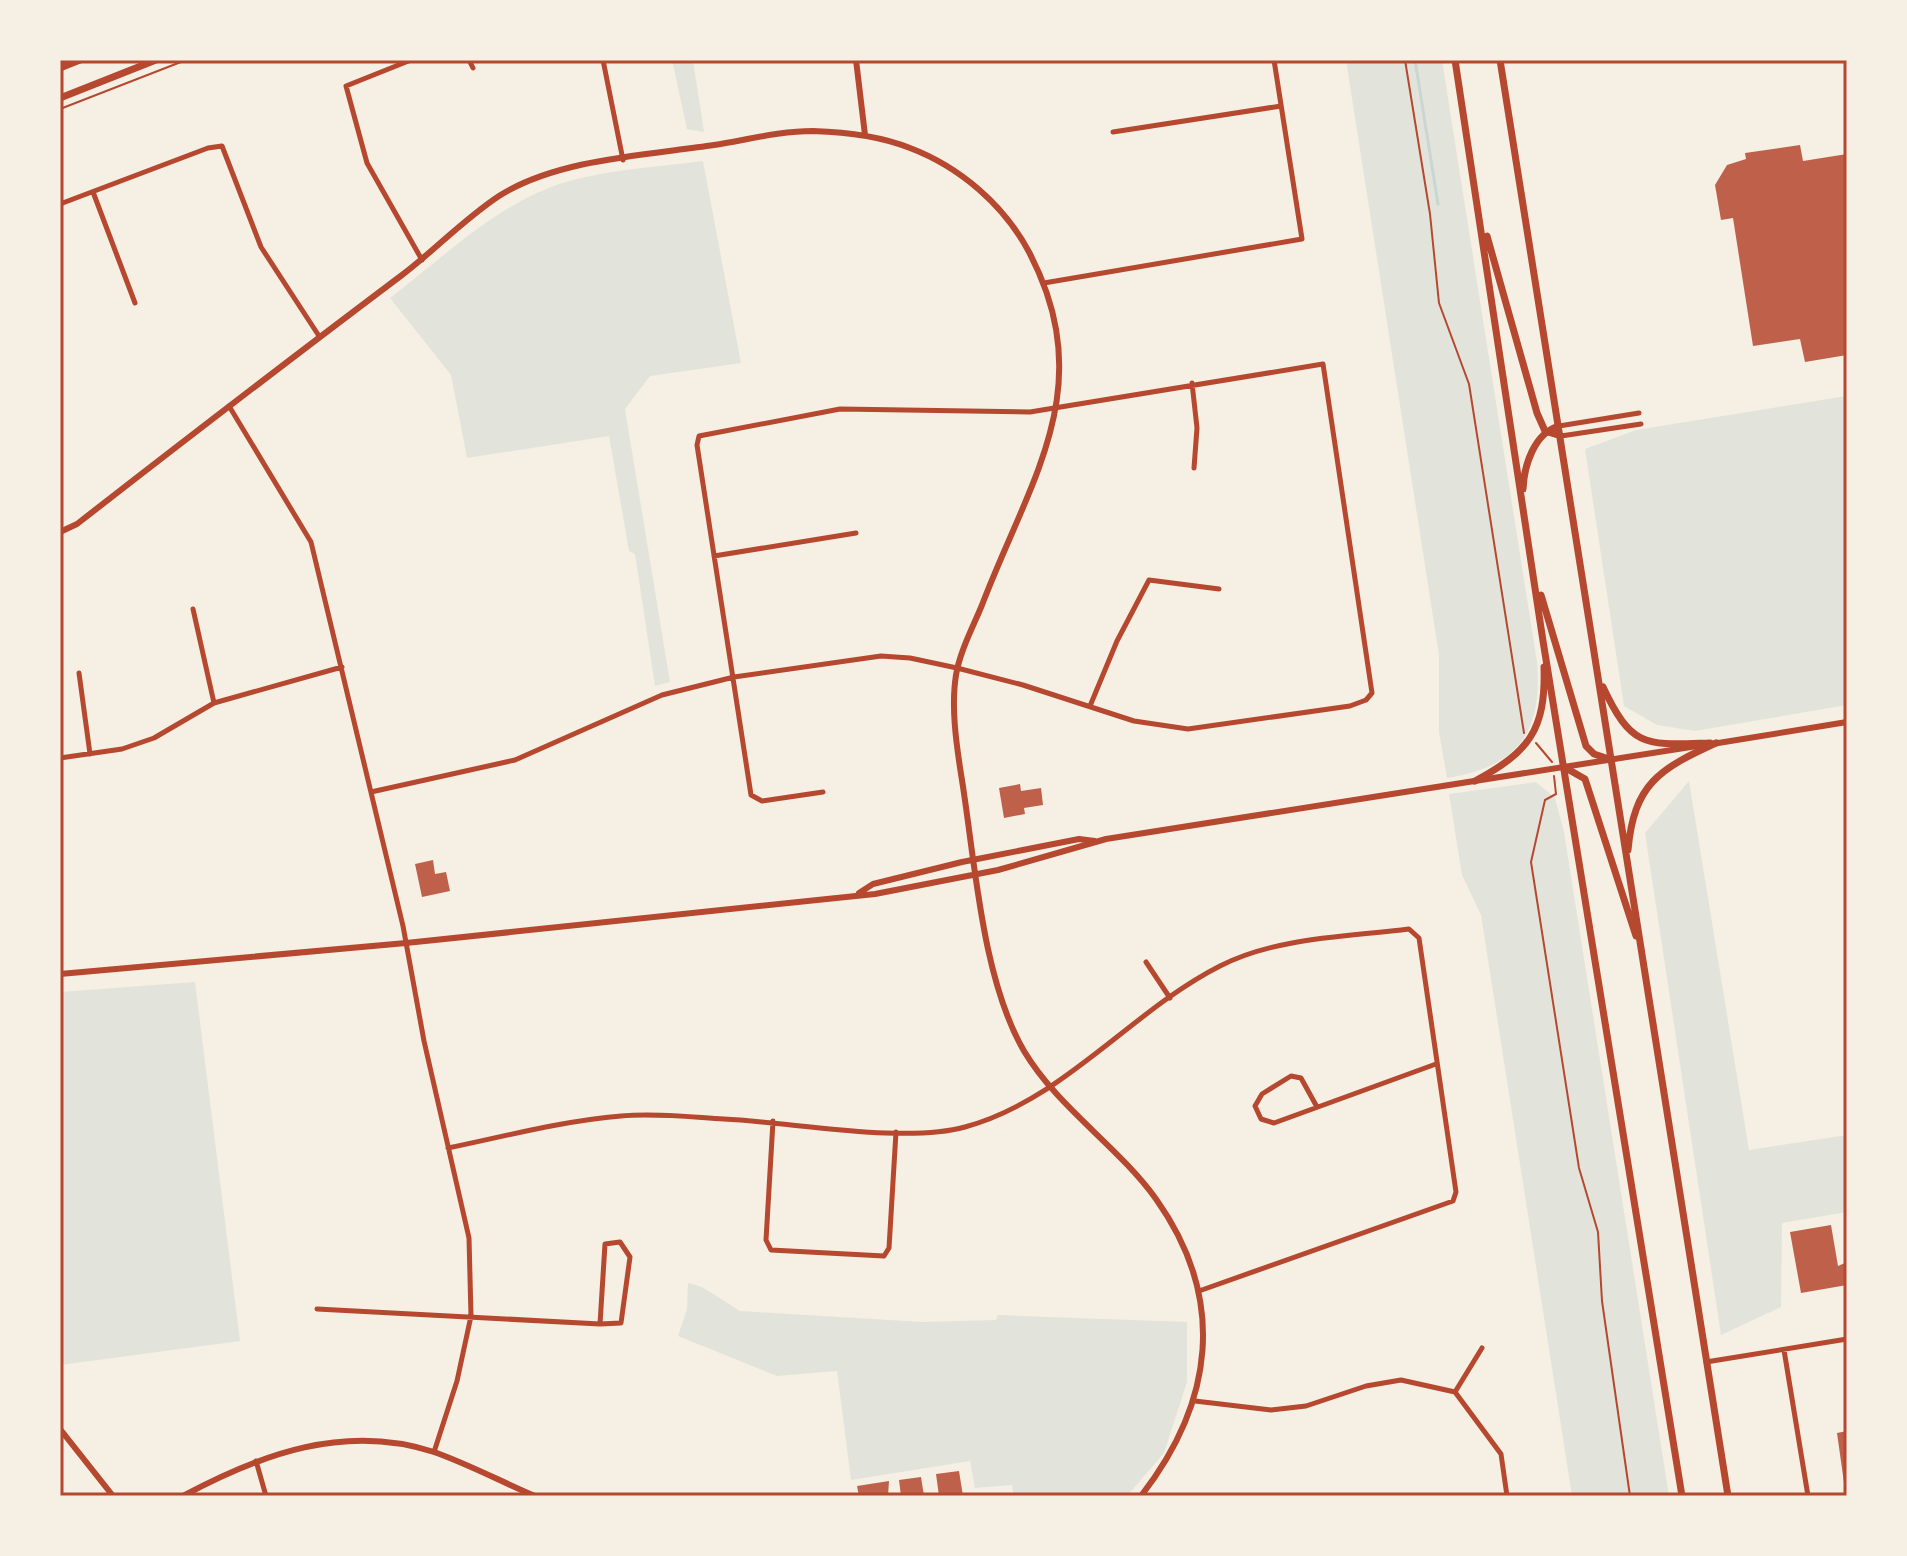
<svg xmlns="http://www.w3.org/2000/svg" width="1907" height="1556" font-family="'Playfair Display',serif">
  <style>
    .green { fill: #e2e4dc }
    .lines { fill: none; stroke-linecap: round; stroke-linejoin: round }
    .stream { stroke: #c9d6d2; stroke-width: 3 }
    .building { fill: #bf614a }
    .path { stroke: #b5482f; stroke-width: 2 }
    .minor { stroke: #b5482f; stroke-width: 5 }
    .tertiary { stroke: #b5482f; stroke-width: 6 }
    .secondary { stroke: #b5482f; stroke-width: 7 }
    .neatline { fill: none; stroke: #b5482f; stroke-width: 3 }
  </style>
  <rect width="100%" height="100%" fill="#f6efe4"/>
  <path class="green" d="M 672,60 L 693,60 L 704,132 L 687,129 Z
    M 1346,60 L 1442,60 L 1537,662 C 1543,733 1517,767 1447,778 L 1439,732 L 1439,655 Z
    M 703,161 L 741,363 L 650,376 L 625,409 L 670,682 L 655,686 L 635,554 L 629,551 L 609,436 L 467,458 L 451,375 L 390,298 C 446,255 500,201 569,181 C 612,169 659,167 703,161 Z
    M 1847,396 L 1847,705 L 1695,731 L 1657,725 L 1624,706 L 1585,449 L 1636,430 Z
    M 1689,781 L 1749,1150 L 1847,1135 L 1847,1212 L 1782,1223 L 1781,1307 L 1721,1335 L 1645,833 Z
    M 1536,782 L 1555,798 L 1564,832 L 1669,1496 L 1572,1496 L 1481,915 L 1462,875 L 1449,794 Z
    M 195,982 L 240,1341 L 60,1365 L 60,992 Z
    M 688,1283 L 702,1287 L 740,1311 L 922,1322 L 996,1320 L 998,1315 L 1187,1322 L 1187,1382 L 1164,1453 L 1127,1496 L 1014,1496 L 1012,1485 L 975,1488 L 970,1461 L 851,1480 L 837,1371 L 777,1376 L 678,1336 L 687,1309 Z"/>
  <g class="lines">
    <path class="stream" d="M 1415,60 L 1438,204"/>
  </g>
  <path class="building" d="M 1800,145 L 1803,161 L 1847,154 L 1847,355 L 1805,362 L 1800,339 L 1753,346 L 1733,218 L 1721,220 L 1715,185 L 1727,165 L 1746,159 L 1745,153 Z
    M 1020,784 L 1021,791 L 1041,788 L 1043,805 L 1024,808 L 1025,814 L 1004,818 L 999,788 Z
    M 433,860 L 435,874 L 446,872 L 450,891 L 422,897 L 415,864 Z
    M 1831,1225 L 1838,1266 L 1847,1262 L 1847,1285 L 1801,1293 L 1790,1232 Z
    M 1847,1431 L 1847,1490 L 1845,1490 L 1837,1433 Z
    M 959,1471 L 963,1496 L 939,1496 L 936,1474 Z
    M 921,1477 L 924,1496 L 901,1496 L 899,1480 Z
    M 889,1481 L 888,1496 L 859,1496 L 857,1486 Z"/>
  <g class="lines">
    <path class="path" d="M 1405,60 L 1430,214 L 1439,303 L 1469,384 L 1524,733
      M 60,109 L 186,60
      M 1536,743 L 1552,762
      M 1554,776 L 1556,794 L 1545,800 L 1531,862 L 1579,1168 L 1598,1232 L 1602,1301 L 1630,1496"/>
    <path class="minor" d="M 411,60 L 346,86 L 367,163 L 422,260
      M 469,60 L 473,68
      M 603,60 L 623,160
      M 1113,132 L 1281,106
      M 93,192 L 135,303
      M 60,204 L 208,148 L 222,146 L 261,247 L 319,336
      M 1044,283 L 1302,239 L 1274,60
      M 1192,383 L 1197,428 L 1194,468
      M 229,406 L 311,542 L 403,926 L 424,1041 L 469,1238 L 471,1316 L 457,1381 L 434,1452
      M 1559,426 L 1639,413
      M 1561,436 L 1641,424
      M 714,556 L 856,533
      M 193,609 L 214,703
      M 79,673 L 90,754
      M 1090,706 L 1117,641 L 1149,580 L 1219,589
      M 60,758 L 122,749 L 154,738 L 214,703 L 342,667
      M 371,792 L 515,760 L 662,695 L 734,677 L 881,656 L 910,658 L 957,668 L 1023,685 L 1134,721 L 1188,729 L 1350,706 L 1366,700 L 1372,693 L 1323,364 L 1030,412 L 840,409 L 699,436 L 697,445 L 751,795 L 762,801 L 823,792
      M 1146,962 L 1170,998
      M 1317,1107 L 1301,1078 L 1291,1076 L 1262,1094 L 1255,1106 L 1261,1119 L 1274,1123 L 1436,1064
      M 773,1121 L 766,1240 L 771,1250 L 884,1256 L 889,1248 L 896,1132
      M 448,1148 C 506,1136 562,1121 621,1116 C 654,1113 690,1117 724,1119 C 791,1122 904,1144 965,1127 C 1064,1100 1131,1011 1220,966 C 1277,937 1347,937 1409,929 L 1419,938 L 1456,1192 L 1453,1201 L 1199,1291
      M 317,1309 L 600,1324 L 621,1323 L 630,1257 L 620,1242 L 605,1244 L 600,1324
      M 1784,1350 L 1808,1496
      M 1706,1362 L 1847,1339
      M 1455,1392 L 1482,1348
      M 1195,1401 L 1271,1410 L 1306,1406 L 1366,1386 L 1401,1380 L 1455,1392 L 1501,1454 L 1507,1496
      M 256,1461 L 266,1496"/>
    <path class="tertiary" d="M 856,60 L 865,135
      M 60,532 L 77,524 C 185,440 293,357 402,275 C 435,250 464,219 499,196 C 557,159 647,155 714,145 C 746,140 780,131 813,131 C 845,132 880,136 910,148 C 960,167 1004,205 1029,252 C 1100,388 1030,479 982,605 C 973,627 960,651 956,675 C 951,706 956,742 961,774 C 975,858 981,977 1024,1051 C 1058,1108 1118,1146 1156,1199 C 1227,1299 1214,1402 1141,1496
      M 1712,744 L 1847,722
      M 859,893 L 873,884 L 962,862 L 1079,839 L 1095,841
      M 60,974 L 406,943 L 875,894 L 998,870 L 1106,839 L 1697,746
      M 60,1429 L 113,1496
      M 183,1496 C 261,1454 345,1423 434,1452 C 468,1464 502,1482 535,1496"/>
    <path class="secondary" d="M 1455,60 L 1543,641 L 1682,1496
      M 1500,60 L 1728,1496
      M 60,68 L 80,60
      M 60,98 L 156,60
      M 1487,236 L 1537,413 L 1545,431 L 1561,436
      M 1523,489 C 1524,466 1534,433 1559,426
      M 1541,595 L 1586,746 L 1594,754 L 1612,760
      M 1603,687 C 1632,749 1646,745 1710,743
      M 1564,767 L 1585,779 L 1636,936
      M 1475,781 C 1529,752 1546,730 1544,667
      M 1628,850 C 1634,784 1659,769 1716,743"/>
  </g>
  <rect width="1907" height="1556" fill="none" stroke="#f6efe4" stroke-width="124"/>
  <rect x="62" y="62" width="1783" height="1432" class="neatline"/>
</svg>
